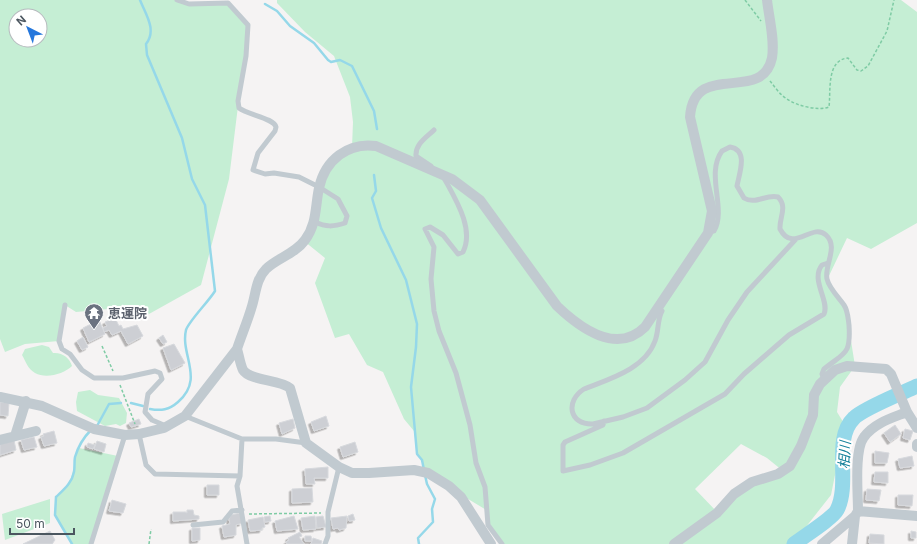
<svg xmlns="http://www.w3.org/2000/svg" width="917" height="544" font-family="Inter,'Noto Sans JP',sans-serif">
  <style>
    .green { fill: #c5eed4; fill-rule: evenodd }
    .lines { fill: none; stroke-linecap: round; stroke-linejoin: round }
    .stream { stroke: #95d8e9; stroke-width: 2.5 }
    .river { stroke: #95d8e9; stroke-width: 15 }
    .building { fill: #cdcfd4; stroke: #d7d9dd; filter: url(#shadow) }
    .path { stroke: #7ecba4; stroke-width: 1.5; stroke-dasharray: 3 2; stroke-linecap: butt }
    .service { stroke: #c1cad0; stroke-width: 5 }
    .minor { stroke: #c1cad0; stroke-width: 10 }
    .labels { text-anchor: middle; dominant-baseline: central; stroke-width: 4; stroke-linejoin: round; paint-order: stroke }
    .worship-label { font-size: 13px; font-weight: bold; fill: #5b616d; stroke: #fff; text-anchor: start }
    .water-label { font-size: 14px; font-style: italic; fill: #14809a; stroke: #fff }
  </style>
  <defs>
    <filter id="shadow"><feDropShadow dx="-2.5" dy="2.5" stdDeviation="0" flood-color="#0004"/></filter>
  </defs>
  <rect width="100%" height="100%" fill="#f5f3f3"/>
  <path class="green" d="M 0,0 L 177,0 L 189,4 L 228,3 L 248,25 L 229,179 L 201,285 L 140,319 L 125,320 L 108,309 L 76,312 L 65,305 L 59,341 L 25,344 L 5,352 L 0,339 ZM 16,16 L 40,16 L 40,40 L 16,40 Z
    M 277,0 L 901,0 L 917,12 L 917,223 L 871,249 L 847,238 L 827,280 L 846,309 L 855,366 L 840,387 L 837,412 L 845,425 L 831,495 L 798,537 L 789,544 L 502,544 L 488,525 L 488,511 L 425,473 L 422,460 L 417,454 L 414,431 L 404,419 L 383,372 L 367,365 L 349,334 L 335,338 L 315,283 L 325,258 L 304,241 L 330,163 L 352,147 L 353,122 L 350,97 L 334,56 L 305,32 L 277,3 ZM 741,444 L 767,458 L 783,471 L 734,494 L 718,513 L 695,489 Z
    M 42,345 L 49,347 L 53,353 C 62,352 70,358 72,366 C 64,374 46,379 35,373 C 28,369 26,362 22,355 L 25,349 Z
    M 90,390 L 98,395 L 119,398 L 127,413 L 126,423 L 120,426 L 116,424 L 105,426 L 77,411 L 76,402 L 78,392 Z
    M 79,448 L 118,456 L 91,544 L 72,544 L 55,515 L 56,497 C 79,476 69,472 79,448 Z
    M 50,499 L 50,523 L 5,540 L 2,514 Z"/>
  <g class="lines">
    <path class="stream" d="M 140,0 C 146,15 157,30 146,44 L 147,55 L 182,138 L 192,179 L 205,205 L 215,291 C 209,301 189,321 186,330 C 180,355 205,379 178,402 C 169,410 161,411 150,409
      M 265,4 L 277,11 L 290,26 L 314,43 L 328,60 L 331,62 L 340,60 L 352,66 L 374,111 L 377,129
      M 374,175 L 376,191 L 372,198 L 381,228 L 406,280 L 417,324 L 416,347 L 411,387 L 417,454 L 422,460 L 424,470
      M 131,403 L 143,406
      M 97,426 L 109,404 L 121,403
      M 72,544 L 55,515 L 56,497 C 63,490 72,483 74,472 C 75,467 74,462 75,457 C 78,447 84,437 91,430
      M 419,544 L 418,538 L 433,522 L 432,509 L 435,499 L 427,484 L 425,475"/>
    <path class="river" d="M 794,544 C 803,537 833,518 837,510 C 851,483 832,439 854,418 C 864,408 903,393 917,386"/>
  </g>
  <path class="building" d="M 115,318 L 119,326 L 121,325 L 123,329 L 137,325 L 143,336 L 128,344 L 121,331 L 112,335 L 109,330 L 104,332 L 103,328 L 107,326 L 105,322 Z
    M 99,320 L 105,334 L 89,342 L 83,328 Z
    M 163,335 L 167,342 L 163,344 L 159,338 Z
    M 83,337 L 88,347 L 82,350 L 77,341 Z
    M 174,344 L 185,363 L 171,370 L 163,348 Z
    M 0,402 L 9,403 L 8,416 L 0,415 Z
    M 326,416 L 329,426 L 314,431 L 311,422 Z
    M 139,419 L 141,424 L 131,427 L 129,423 Z
    M 293,419 L 295,428 L 282,434 L 279,423 Z
    M 895,425 L 901,434 L 890,442 L 884,433 Z
    M 905,429 L 913,431 L 910,440 L 903,438 Z
    M 54,431 L 57,443 L 44,446 L 41,437 L 44,436 L 43,434 Z
    M 34,437 L 37,447 L 24,450 L 21,440 Z
    M 14,440 L 16,450 L 0,455 L 0,444 Z
    M 97,441 L 106,444 L 104,452 L 94,449 Z
    M 355,442 L 358,452 L 343,457 L 340,447 Z
    M 88,443 L 95,445 L 93,449 L 87,447 Z
    M 875,451 L 889,453 L 887,463 L 875,463 Z
    M 912,456 L 914,466 L 900,468 L 898,459 Z
    M 328,467 L 328,478 L 314,478 L 315,484 L 306,484 L 305,469 Z
    M 875,472 L 888,472 L 888,483 L 874,482 Z
    M 207,485 L 219,485 L 219,495 L 207,495 Z
    M 312,488 L 313,502 L 292,503 L 292,489 Z
    M 867,489 L 881,490 L 879,501 L 866,500 Z
    M 898,495 L 913,495 L 912,506 L 898,505 Z
    M 112,500 L 126,504 L 123,513 L 109,511 Z
    M 187,510 L 193,510 L 194,515 L 199,516 L 199,519 L 173,521 L 173,512 L 185,512 L 187,513 Z
    M 240,513 L 242,523 L 236,525 L 236,535 L 224,537 L 222,526 L 230,524 L 229,519 L 231,515 Z
    M 353,514 L 355,520 L 349,521 L 348,516 Z
    M 270,516 L 271,521 L 265,522 L 264,517 Z
    M 294,516 L 298,529 L 277,531 L 275,521 Z
    M 315,516 L 316,529 L 303,530 L 301,518 Z
    M 323,516 L 326,527 L 317,528 L 316,517 Z
    M 347,516 L 346,528 L 339,530 L 338,528 L 333,529 L 331,518 Z
    M 263,517 L 265,527 L 262,528 L 262,530 L 250,531 L 248,520 Z
    M 192,528 L 200,528 L 200,540 L 192,541 Z
    M 50,531 L 55,540 L 52,544 L 23,544 Z
    M 911,531 L 916,532 L 916,538 L 911,538 Z
    M 300,532 L 302,536 L 299,537 L 304,544 L 287,544 L 286,542 L 289,540 L 288,538 Z
    M 870,534 L 884,535 L 884,544 L 869,543 Z
    M 305,536 L 311,536 L 312,541 L 305,541 Z
    M 313,538 L 322,541 L 321,544 L 311,544 Z"/>
  <g class="lines">
    <path class="path" d="M 745,0 L 761,21
      M 770,81 C 775,87 780,95 787,99 C 797,106 818,111 829,107 C 831,91 826,60 848,58 L 857,70 L 861,71 L 868,66 L 887,31 L 894,0
      M 102,346 L 113,371
      M 120,385 L 135,424
      M 249,514 L 321,513
      M 149,544 L 151,529"/>
    <path class="service" d="M 177,0 L 189,4 L 228,3 L 248,25 L 246,56 L 238,101 L 239,108 C 248,115 274,118 276,127 L 275,131 L 258,153 L 253,170 L 265,174 L 274,173 L 299,177 L 319,187 L 338,199 L 347,216 L 345,223 C 333,227 326,227 315,222
      M 431,166 L 416,156 C 415,144 427,137 434,130
      M 443,176 C 454,197 475,228 463,252 L 458,254 L 443,235 L 430,227 L 425,229 L 434,247 L 431,279 L 434,311 L 439,331 L 456,373 L 470,425 L 476,463 L 485,487 L 488,525 L 502,544
      M 708,233 L 714,231 C 727,209 705,174 722,151 L 730,147 C 749,150 739,174 737,186 L 744,198 C 755,205 766,194 778,197 C 788,207 779,218 780,229 C 793,254 812,222 826,235 C 839,247 824,265 827,279 C 829,288 839,298 844,305 C 848,311 848,318 849,325 C 851,355 845,352 824,369 L 822,374 L 824,380
      M 65,305 L 59,341 L 62,349 L 70,354 L 82,370 L 94,378 L 123,378 L 155,371 L 160,373 L 162,379 L 148,394 L 145,412 L 152,420 L 166,426
      M 658,308 L 662,311 C 657,320 659,331 655,341 C 645,369 609,379 584,389 C 565,401 569,425 593,424 L 623,417 L 647,408 L 685,380 L 705,362 L 728,320 L 747,292 L 796,239
      M 185,416 L 242,439
      M 604,421 L 603,425 L 565,442 L 563,445 L 563,471 L 590,465 L 623,453 L 725,394 L 744,374 L 789,335 L 824,314 C 830,301 810,280 822,265 L 828,263
      M 139,434 L 146,465 L 155,474 L 240,476
      M 193,525 L 223,522 L 232,511 L 242,510
      M 91,544 L 125,435
      M 247,544 L 237,486 L 240,476 L 242,439 L 276,439 L 306,443
      M 325,544 L 328,536 L 328,512 L 339,467"/>
    <path class="minor" d="M 237,349 C 242,334 248,320 252,306 C 256,293 256,279 266,269 C 277,258 295,254 305,240 C 317,224 315,207 319,188 C 325,160 348,142 376,146 L 452,179 L 480,200 L 557,306 C 580,328 617,355 645,327 L 708,233 L 712,211 L 690,117 C 694,59 762,105 772,58 C 775,40 769,18 767,0
      M 0,397 L 42,406 L 94,429 L 125,435 L 139,434 L 164,428 L 185,416 L 237,349 C 239,355 240,364 243,370 C 250,381 279,379 290,388 L 306,443 L 339,467 L 352,473 L 369,473 L 414,470 L 428,473 L 449,486 L 461,497 L 491,544
      M 15,436 L 26,401
      M 0,440 L 36,431
      M 917,444 L 917,447
      M 858,511 L 917,516
      M 674,544 L 717,513 L 734,494 L 752,482 L 778,474 L 790,466 L 801,446 L 813,415 L 814,395 L 820,384 L 835,370 L 847,366 L 886,369 L 891,374 L 907,412
      M 822,544 L 855,516
      M 852,544 L 855,516 L 858,511 C 858,493 854,450 864,437 C 874,423 892,418 907,412 L 917,428"/>
  </g>
  <defs>
    <g id="temple-pin" transform="scale(1)"><path d="M0 17L-7.5 6A9.5 9.5 0 1 1 7.5 6Z" fill="#6b7280" stroke="#fff"/><path d="M0-6L5-2H3V0L6.5 2.5H4V6H1.5V3h-3V6H-4V2.5H-6.5L-3 0V-2H-5Z" fill="#fff"/></g>
  </defs>
  <g fill-rule="evenodd">
    <use href="#temple-pin" x="94" y="313"/>
  </g>
  <g class="labels">
    <g class="worship-label">
      <text x="108" y="313">恵運院</text>
    </g>
    <g class="water-label">
      <text transform="translate(844 455) rotate(-87)">相川</text>
    </g>
  </g>
  <g transform="translate(28 28) rotate(318)"><circle r="19" fill="#ffffff" stroke="#b7bbbf"/>
  <path d="M0-3L7 15L0 10L-7 15Z" fill="#2577dc"/>
  <text y="-6" font-size="11" font-weight="bold" text-anchor="middle" fill="#4b565f">N</text>
  </g>
  <path d="M10 528v6h64v-6" fill="none" stroke="#4b565f" stroke-width="2"/>
  <text x="16" y="528" font-size="12" fill="#4b565f" stroke="#ffffff" stroke-width="3" paint-order="stroke">50 m</text>
</svg>
